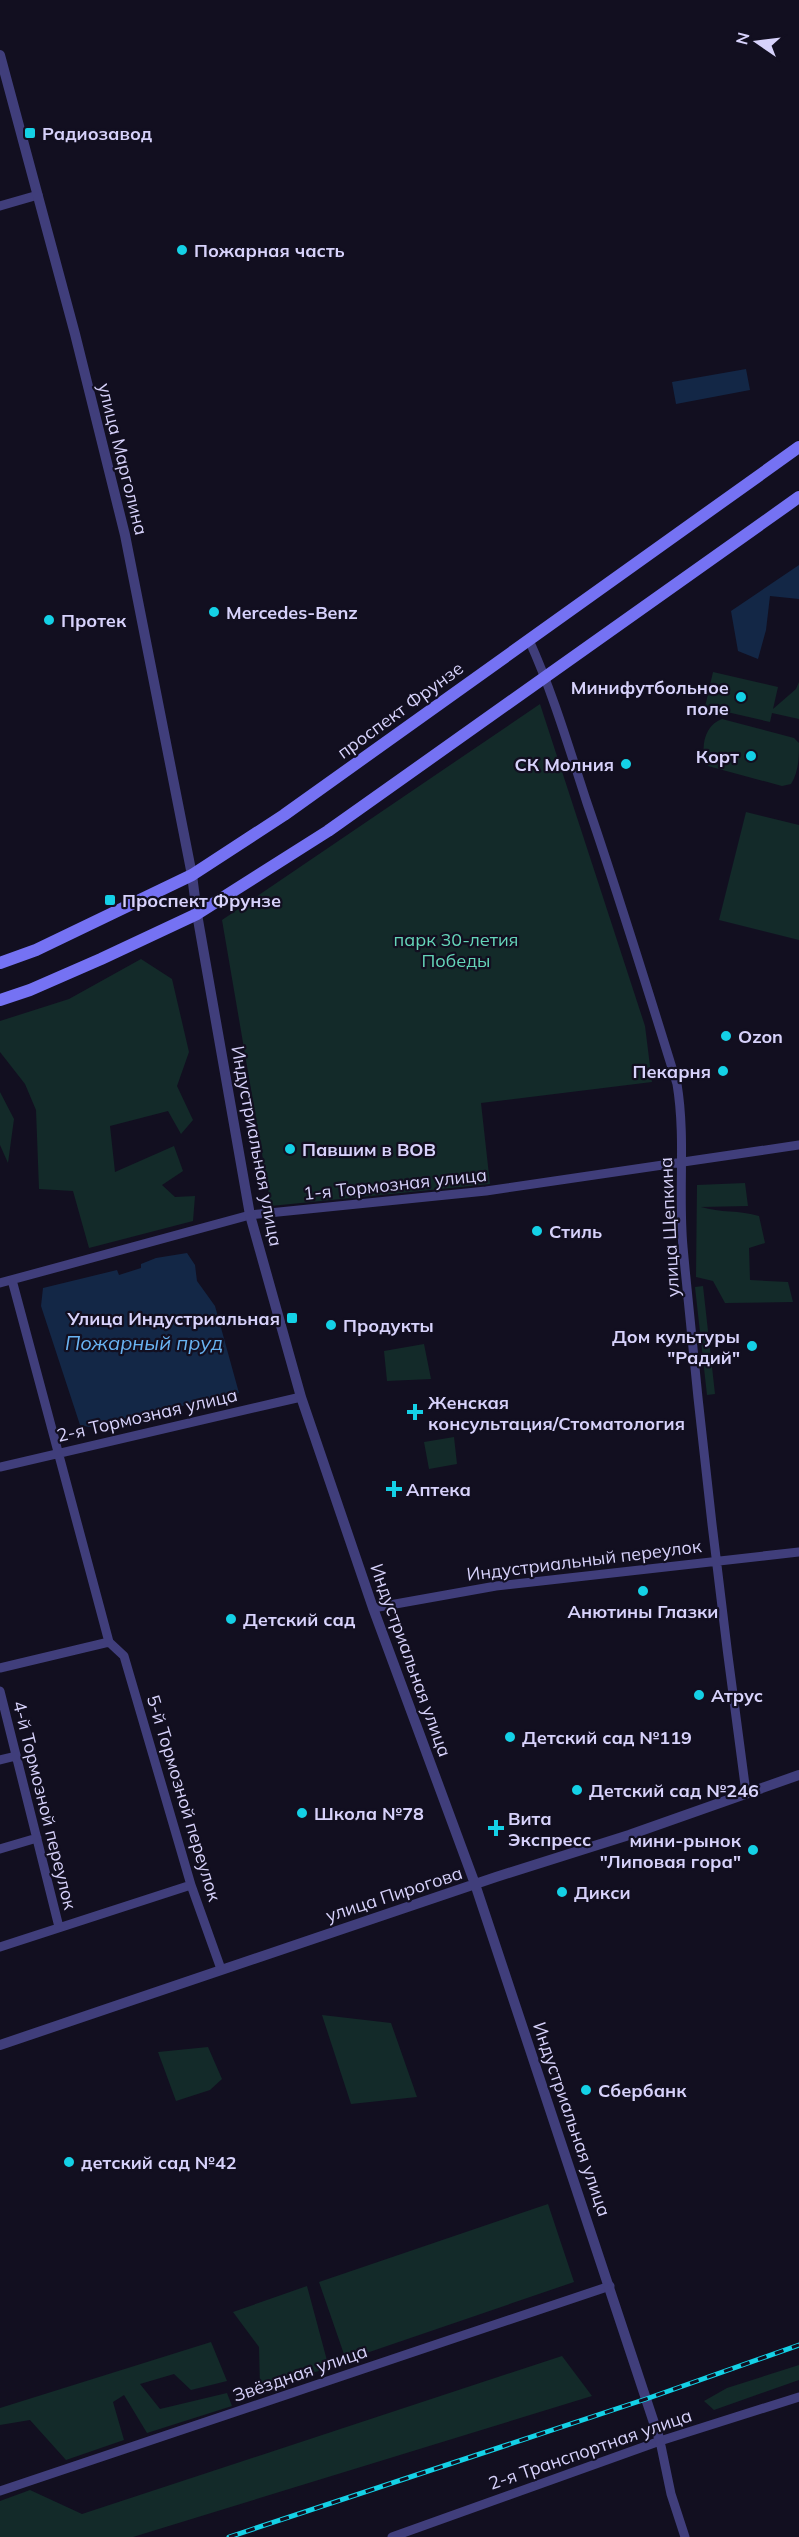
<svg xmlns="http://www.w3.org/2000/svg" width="799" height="2537" font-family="Mulish,sans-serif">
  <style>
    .green { fill: #132a29 }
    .water { fill: #132746 }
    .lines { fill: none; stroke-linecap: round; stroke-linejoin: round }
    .minor { stroke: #403e7b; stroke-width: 9 }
    .tertiary { stroke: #403e7b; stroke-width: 10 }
    .secondary { stroke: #7572f3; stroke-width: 12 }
    .rail-casing { stroke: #14d1e6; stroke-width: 5 }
    .rail { stroke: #120f20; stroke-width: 3; stroke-dasharray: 9; stroke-linecap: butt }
    .poi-dot { fill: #14d1e6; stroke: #120f20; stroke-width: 2 }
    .labels { text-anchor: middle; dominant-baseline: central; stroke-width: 4.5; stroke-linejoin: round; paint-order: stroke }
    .poi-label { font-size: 18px; font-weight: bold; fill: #d7d2fb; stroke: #120f20; text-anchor: start }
    .street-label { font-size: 18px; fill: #d7d2fb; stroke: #120f20 }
    .park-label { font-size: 18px; fill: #65d5b9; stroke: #120f20 }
    .water-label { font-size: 20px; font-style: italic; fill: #69b3f2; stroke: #120f20 }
  </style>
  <rect width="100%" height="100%" fill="#120f20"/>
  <path class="green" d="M 713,672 L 778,687 L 773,709 L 796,689 L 799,682 L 799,719 L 772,713 L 770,722 L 705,707 Z
    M 540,704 L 645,1026 L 652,1082 L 481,1103 L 490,1184 L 271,1206 L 222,920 Z
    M 722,719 L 794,738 L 799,743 C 799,757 799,771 791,784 L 782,786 L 708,766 C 699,750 704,725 722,719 Z
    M 746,812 L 799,825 L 799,940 L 719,920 Z
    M 141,959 L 172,979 L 189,1052 L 177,1086 L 193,1120 L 181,1134 L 168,1111 L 110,1126 L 115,1172 L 174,1146 L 183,1171 L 162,1185 L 175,1197 L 195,1196 L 193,1221 L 89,1248 L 73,1191 L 39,1189 L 36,1110 L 25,1084 L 0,1052 L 0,1021 L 69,999 Z
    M 0,1092 L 14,1119 L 8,1163 L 0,1145 Z
    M 745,1183 L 748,1206 L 701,1207 C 720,1213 740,1210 759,1216 L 765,1243 L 749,1248 L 750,1280 L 788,1282 L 793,1302 L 725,1303 L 713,1281 L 696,1277 L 697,1185 Z
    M 703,1286 L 715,1394 L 707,1395 L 695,1287 Z
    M 424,1344 L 431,1379 L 387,1381 L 384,1351 Z
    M 454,1437 L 457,1464 L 429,1469 L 424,1442 Z
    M 322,2015 L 391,2023 L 417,2097 L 351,2104 Z
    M 208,2047 L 222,2079 L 210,2090 L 176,2101 L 158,2052 Z
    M 548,2204 L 574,2282 L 346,2360 L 319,2282 Z
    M 307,2286 L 329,2368 L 260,2388 L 259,2347 L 233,2312 Z
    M 211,2342 L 227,2381 L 191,2390 L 174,2374 L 140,2384 L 160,2409 L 227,2393 L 232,2406 L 147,2433 L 124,2395 L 113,2402 L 124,2440 L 66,2460 L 30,2420 L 0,2425 L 0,2408 Z
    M 562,2356 L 592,2396 L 133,2537 L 0,2537 L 0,2501 L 30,2490 L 82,2514 Z
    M 799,2365 L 799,2380 L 714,2410 L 704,2401 L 727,2388 Z"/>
  <path class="water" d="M 746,369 L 750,390 L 676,404 L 672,382 Z
    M 799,565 L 799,599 L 770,596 L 766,630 L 758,659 L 738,651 L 731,611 Z
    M 187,1253 L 195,1265 L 197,1281 L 215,1306 L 239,1393 L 89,1427 L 80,1425 L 41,1306 L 43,1288 L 117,1270 L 119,1275 L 141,1268 L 141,1264 L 156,1258 Z"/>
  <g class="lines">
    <path class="minor" d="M 0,206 L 38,195
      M 529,640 C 553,693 569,748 587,803 C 619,896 648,990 677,1084 C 686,1138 678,1193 683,1247 C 700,1429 721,1611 746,1792
      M 12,1280 L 109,1642
      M 0,1283 L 250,1215 L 486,1191 L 799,1145
      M 0,1467 L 301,1397
      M 373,1608 L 496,1586 L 799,1552
      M 109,1642 L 124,1656 L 191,1885 L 221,1969
      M 0,1668 L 109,1642
      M 0,1691 L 59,1927
      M 0,1760 L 16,1756
      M 0,1849 L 37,1838
      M 0,1947 L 191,1885
      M 660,2441 L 671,2494 L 685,2537
      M 0,2491 L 610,2286
      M 392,2537 L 660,2441 L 799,2397"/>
    <path class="tertiary" d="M 0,55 L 75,334 L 125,535 L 192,875 L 197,914 L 250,1215 L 301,1397 L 373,1608 L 475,1884 L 660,2441
      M 0,2045 L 496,1877 L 629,1835 L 799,1775"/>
    <path class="secondary" d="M 0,963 L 36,950 L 192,875 L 284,815 L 799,447
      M 0,1000 L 30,990 L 101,959 L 197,914 L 328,831 L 799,497"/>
    <g class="rail-casing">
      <path id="rail" d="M 229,2537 L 646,2399 L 799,2345"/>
    </g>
    <use href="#rail" class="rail"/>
  </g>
  <g class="poi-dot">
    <rect x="24" y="127" width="12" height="12" rx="3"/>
    <circle cx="182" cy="250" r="6"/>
    <circle cx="214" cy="612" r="6"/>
    <circle cx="49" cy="620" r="6"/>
    <circle cx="741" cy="697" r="6"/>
    <circle cx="751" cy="756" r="6"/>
    <circle cx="626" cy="764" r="6"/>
    <rect x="104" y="894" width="12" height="12" rx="3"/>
    <circle cx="726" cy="1036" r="6"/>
    <circle cx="723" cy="1071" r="6"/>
    <circle cx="290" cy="1149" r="6"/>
    <circle cx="537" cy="1231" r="6"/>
    <rect x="286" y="1312" width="12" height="12" rx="3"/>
    <circle cx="331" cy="1325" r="6"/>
    <circle cx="752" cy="1346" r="6"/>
    <path d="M412 1403h6v6h6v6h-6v6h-6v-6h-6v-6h6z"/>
    <path d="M391 1480h6v6h6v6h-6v6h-6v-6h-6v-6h6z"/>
    <circle cx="643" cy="1591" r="6"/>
    <circle cx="231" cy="1619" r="6"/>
    <circle cx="699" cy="1695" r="6"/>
    <circle cx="510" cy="1737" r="6"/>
    <circle cx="577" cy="1790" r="6"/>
    <circle cx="302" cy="1813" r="6"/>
    <path d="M493 1819h6v6h6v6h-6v6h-6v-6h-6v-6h6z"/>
    <circle cx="753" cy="1850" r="6"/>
    <circle cx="562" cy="1892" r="6"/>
    <circle cx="586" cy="2090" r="6"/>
    <circle cx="69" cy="2162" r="6"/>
  </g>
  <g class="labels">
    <g class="poi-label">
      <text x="42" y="133">Радиозавод</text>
      <text x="194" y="250">Пожарная часть</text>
      <text x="226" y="612">Mercedes-Benz</text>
      <text x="61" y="620">Протек</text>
      <text x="729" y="687" text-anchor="end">Минифутбольное<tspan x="729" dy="21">поле</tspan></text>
      <text x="739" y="756" text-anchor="end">Корт</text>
      <text x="614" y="764" text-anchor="end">СК Молния</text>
      <text x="122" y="900">Проспект Фрунзе</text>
      <text x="738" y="1036">Ozon</text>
      <text x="711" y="1071" text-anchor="end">Пекарня</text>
      <text x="302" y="1149">Павшим в ВОВ</text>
      <text x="549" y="1231">Стиль</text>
      <text x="280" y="1318" text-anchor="end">Улица Индустриальная</text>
      <text x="343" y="1325">Продукты</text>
      <text x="740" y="1336" text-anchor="end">Дом культуры<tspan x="740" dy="21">"Радий"</tspan></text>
      <text x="428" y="1402">Женская<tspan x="428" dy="21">консультация/Стоматология</tspan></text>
      <text x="406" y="1489">Аптека</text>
      <text x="643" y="1611" text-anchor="middle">Анютины Глазки</text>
      <text x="243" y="1619">Детский сад</text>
      <text x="711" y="1695">Атрус</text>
      <text x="522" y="1737">Детский сад №119</text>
      <text x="589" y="1790">Детский сад №246</text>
      <text x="314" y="1813">Школа №78</text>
      <text x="508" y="1818">Вита<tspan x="508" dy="21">Экспресс</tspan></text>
      <text x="741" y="1840" text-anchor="end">мини-рынок<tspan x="741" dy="21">"Липовая гора"</tspan></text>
      <text x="574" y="1892">Дикси</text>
      <text x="598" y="2090">Сбербанк</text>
      <text x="81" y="2162">детский сад №42</text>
    </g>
    <g class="street-label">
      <text transform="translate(123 459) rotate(76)">улица Марголина</text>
      <text transform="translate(400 710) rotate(-36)">проспект Фрунзе</text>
      <text transform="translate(257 1146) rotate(79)">Индустриальная улица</text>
      <text transform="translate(395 1184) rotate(-6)">1-я Тормозная улица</text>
      <text transform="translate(669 1227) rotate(-93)">улица Щепкина</text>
      <text transform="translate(147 1415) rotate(-13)">2-я Тормозная улица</text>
      <text transform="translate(584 1560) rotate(-7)">Индустриальный переулок</text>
      <text transform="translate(411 1660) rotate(70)">Индустриальная улица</text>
      <text transform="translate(184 1798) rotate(73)">5-й Тормозной переулок</text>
      <text transform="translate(45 1805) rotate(76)">4-й Тормозной переулок</text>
      <text transform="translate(394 1894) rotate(-18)">улица Пирогова</text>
      <text transform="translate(572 2119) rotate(71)">Индустриальная улица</text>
      <text transform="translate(300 2373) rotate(-19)">Звёздная улица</text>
      <text transform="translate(590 2449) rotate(-19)">2-я Транспортная улица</text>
    </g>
    <g class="park-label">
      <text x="456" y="939">парк 30-летия<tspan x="456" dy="21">Победы</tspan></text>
    </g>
    <g class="water-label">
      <text x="144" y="1342">Пожарный пруд</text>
    </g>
  </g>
  <g transform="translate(757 42) rotate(284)" stroke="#120f20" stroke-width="4.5" paint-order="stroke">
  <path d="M0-4.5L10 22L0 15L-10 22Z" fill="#d7d2fb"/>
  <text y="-9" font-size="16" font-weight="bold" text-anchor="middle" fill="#d7d2fb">N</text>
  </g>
</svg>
